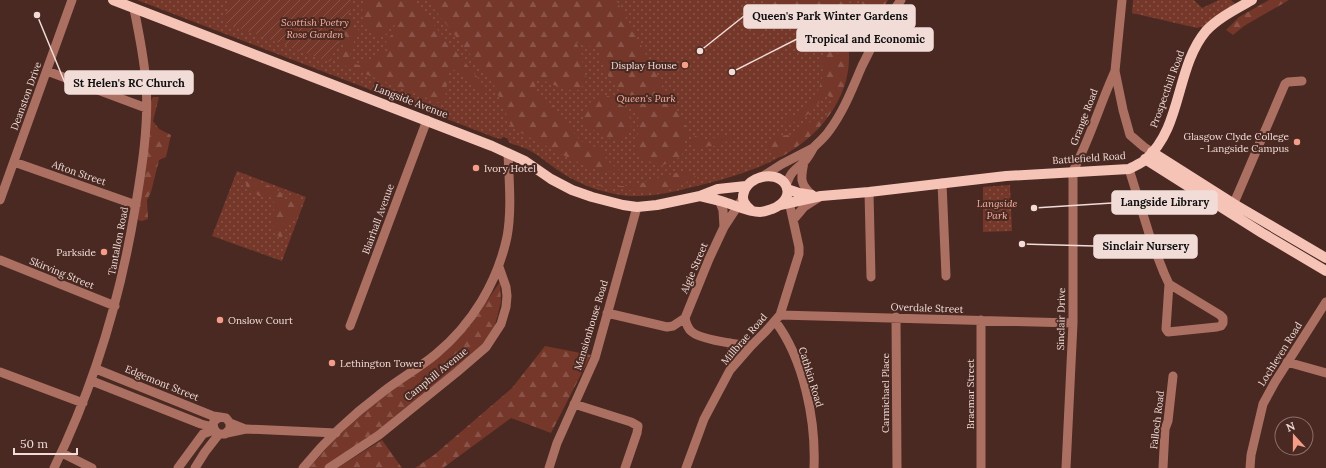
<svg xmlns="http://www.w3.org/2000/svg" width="1326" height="468" font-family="Lora,serif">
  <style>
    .grass { fill: url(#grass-dots) }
    .forest { fill: url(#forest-firs) }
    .garden { fill: url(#garden-furrows) }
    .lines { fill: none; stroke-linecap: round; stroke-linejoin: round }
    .minor { stroke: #ac7062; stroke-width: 9 }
    .major { stroke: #f6c3b7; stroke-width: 10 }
    .poi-dot { fill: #f49e89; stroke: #492922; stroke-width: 1.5 }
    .labels { text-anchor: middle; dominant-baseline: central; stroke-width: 4; stroke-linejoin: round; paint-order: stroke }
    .park-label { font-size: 10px; font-style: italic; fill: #f9b09f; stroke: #492922 }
    .poi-label { font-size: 10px; fill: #f1dcd7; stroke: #492922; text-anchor: end }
    .street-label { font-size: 10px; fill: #f1dcd7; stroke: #492922 }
    .leader { fill: none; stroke: #f1dcd7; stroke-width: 1.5 }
    .callout-dot { fill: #f1dcd7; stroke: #492922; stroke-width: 1.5 }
    .callout { fill: #f1dcd7; stroke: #f1dcd7; stroke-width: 1.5 }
    .callout-label { font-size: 11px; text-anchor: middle; font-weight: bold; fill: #111 }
  </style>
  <defs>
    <pattern id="grass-dots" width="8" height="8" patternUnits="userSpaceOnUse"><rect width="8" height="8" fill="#753729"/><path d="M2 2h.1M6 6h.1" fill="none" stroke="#895347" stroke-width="1.8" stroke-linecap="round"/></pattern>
    <pattern id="forest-firs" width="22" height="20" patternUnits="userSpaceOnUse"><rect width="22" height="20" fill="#753729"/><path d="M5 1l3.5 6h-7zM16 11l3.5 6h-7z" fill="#895347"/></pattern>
    <pattern id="garden-furrows" width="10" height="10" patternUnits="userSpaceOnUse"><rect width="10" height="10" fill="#753729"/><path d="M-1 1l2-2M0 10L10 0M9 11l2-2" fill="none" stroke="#895347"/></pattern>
  </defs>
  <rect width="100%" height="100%" fill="#492922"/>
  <path class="grass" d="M 137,0 L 888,0 L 867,33 L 847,39 C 850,57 848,72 842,89 C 822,149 757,171 701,185 C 677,191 655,197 630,196 C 606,194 582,186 562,173 C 554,168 547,162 540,157 C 534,153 528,149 521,147 C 518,145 513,145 510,143 C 508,141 508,140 507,138 L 503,137 L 501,139 L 496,138 Z
    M 1133,0 L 1194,0 L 1202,8 L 1219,0 L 1231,0 L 1235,4 L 1204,26 L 1197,28 L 1132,13 Z
    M 237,171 L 306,197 L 282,261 L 212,236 Z
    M 1010,185 L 1012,231 L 983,232 L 983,187 Z"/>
  <path class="forest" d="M 364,0 L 413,0 L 487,89 L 486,93 L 484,94 L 476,89 L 465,75 L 454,70 L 450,70 L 446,87 L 445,102 L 440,103 L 337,63 L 344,47 L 342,43 L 348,20 L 354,23 L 359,31 L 358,36 L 354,37 L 354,43 L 349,58 L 354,64 L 359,65 L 365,61 L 371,62 L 376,53 L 381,52 L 386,53 L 387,51 L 386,42 L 393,33 L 393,29 L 396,23 L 394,23 C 388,31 387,37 376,38 L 374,31 L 367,26 L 363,21 L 362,7 Z
    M 427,0 L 616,0 L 690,135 L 687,136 L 683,145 L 682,156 L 661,166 L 639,157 L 633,141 L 638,134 C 637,128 639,120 638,115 C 636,106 619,91 613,83 C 605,73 602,61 598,49 L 576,42 L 582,55 L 583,70 L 587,80 L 579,90 L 565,90 L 536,77 L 535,94 L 552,104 L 563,121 L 581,141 L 600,149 L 607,160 L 622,173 L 600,171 L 578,163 L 512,128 L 493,83 Z
    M 766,0 L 888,0 L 868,32 L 862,34 L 865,8 L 860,0 L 846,2 L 845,5 L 843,6 L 781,8 L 765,1 Z
    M 1269,0 L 1289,0 L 1244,26 L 1233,35 L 1226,30 L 1239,17 Z
    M 801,14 L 830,14 L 846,17 L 844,21 L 805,22 L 784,26 L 772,26 L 761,30 L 764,35 L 760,37 L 757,34 L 750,22 L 770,18 Z
    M 847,39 C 858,89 823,134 781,157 C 773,155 760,147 771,140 C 776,136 784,135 790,135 L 793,132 L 815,119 L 822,121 C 828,116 831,107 832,99 L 825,93 C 814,112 806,118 785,125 L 786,122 L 784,120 C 789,117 795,116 800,113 C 812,105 820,90 823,74 C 823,69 821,64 821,58 L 826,50 L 838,54 L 844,42 Z
    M 605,95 C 617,99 621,101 627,112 C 635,125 630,131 620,140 L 611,139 L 586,126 C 585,122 583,117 584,113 C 586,103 595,98 605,95 Z
    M 153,97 L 159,97 L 153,121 L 159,129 L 171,135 L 166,157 L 159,160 L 151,192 L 147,200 L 148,219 L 142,221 L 138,220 L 140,186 L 149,105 Z
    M 692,135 C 697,136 700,139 705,139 C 714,140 723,135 731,137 L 730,140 L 714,146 L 696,147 L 691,139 Z
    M 686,170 L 699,179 L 686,183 L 664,192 L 628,190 L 590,184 L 617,186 L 631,186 Z
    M 254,179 L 276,189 L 282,193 L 283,199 L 287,203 L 293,195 L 301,202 L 301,209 L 290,219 L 281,239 C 270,228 272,218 275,204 L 270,197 L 259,196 L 246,186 L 246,180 Z
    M 500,282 L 501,302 L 495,325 L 485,343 L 468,360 L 374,434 L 341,458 L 324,468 L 309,468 L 334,440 L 369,406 L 442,354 L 468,328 Z
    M 545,346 L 591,355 L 551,433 L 511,418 L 443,468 L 415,468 L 434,455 L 512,388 Z
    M 382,440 L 402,468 L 337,468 Z"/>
  <path class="garden" d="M 231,0 L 354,0 L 330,62 L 223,22 Z"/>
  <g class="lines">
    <path class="minor" d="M 1122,0 L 1115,71 L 1123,110 L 1130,135 L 1144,147 L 1152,152
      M 47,71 L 146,108
      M 14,162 L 136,205
      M 804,162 C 801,178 799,183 812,195
      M 1129,169 L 1151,240 L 1164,273 L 1169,284 L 1166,329 L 1168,332 L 1217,327 L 1221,326 L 1223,323 L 1223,318 L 1220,315 L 1169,284
      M 760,178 L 782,164 L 813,148
      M 942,183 L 946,276
      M 786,186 C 791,171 793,172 804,162 C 808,158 811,152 814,147 C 819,142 825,137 829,131 C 844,111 852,89 862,66 C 873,43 886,20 901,0
      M 869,192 L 871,277
      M 0,200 L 72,0
      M 719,200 L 723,210 L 724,227
      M 741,201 L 724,227 L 709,259 L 685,318 C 686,323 688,329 692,332 C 701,340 738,344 751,346
      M 1231,210 L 1285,84 L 1288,82 L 1302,81
      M 793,220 L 804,207 L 818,198
      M 1107,242 L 1151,240
      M 0,260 L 115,306
      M 607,313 L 667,327 L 673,326 L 685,318
      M 780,315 L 1073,323
      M 896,317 L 897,468
      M 981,320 L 981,468
      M 775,321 C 804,359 816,421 814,468
      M 350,326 L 427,120
      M 730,343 C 735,352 734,357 731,367
      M 1287,362 L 1326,373
      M 96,369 L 213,416 L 220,417
      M 0,372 L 83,403
      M 92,381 L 201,424 L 213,427
      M 574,404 L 631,422 L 638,426 L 637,433 L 625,468
      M 230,423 L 230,429 L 225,434 L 219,434 C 214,431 212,427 214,421 L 220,417 L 226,418 L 230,423 L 245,429
      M 227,433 L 246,429 L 336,433
      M 62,453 L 92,468
      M 54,468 C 94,386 120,299 135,209 C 142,168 149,125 146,83 C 144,58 139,33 134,9
      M 178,468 L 203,434 L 214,430
      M 195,468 L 205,452 L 219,434
      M 303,468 C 325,441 351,416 379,395 C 397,380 418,369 436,354 C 472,324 497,283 507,237 C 512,210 509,180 508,153
      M 329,468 L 379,435 L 457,372 L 486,347 L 501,324 L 506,307 L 507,296 L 506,287 L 499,267
      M 549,468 L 557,443 L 595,358 L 637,207
      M 686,468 L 704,419 L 730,370 L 751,346 L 766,331 L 780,315 L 799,254 L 799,247 L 788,197
      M 1066,468 L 1073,323 L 1073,171 C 1090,139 1100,104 1115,71
      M 1163,468 L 1165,429 L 1168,421 L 1173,376
      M 1250,468 L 1251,455 L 1263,404 L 1275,382 L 1326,302"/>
    <path class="major" d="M 113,0 L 492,146 L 525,161 L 551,179 L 572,190 L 592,197 L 623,205 L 637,207 L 657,205 L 700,196 L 718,189 L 746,186
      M 1152,152 L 1234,204 L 1326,258
      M 1145,159 L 1262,233 L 1326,271
      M 787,189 L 799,193 L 812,195
      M 700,196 C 709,198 718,200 727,203 C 737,206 749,212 760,212 C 764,212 768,210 772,209 C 802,197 784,167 756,179 C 750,182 746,185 744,192 C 741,200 745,205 751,210
      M 780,205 L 821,196 L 869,192 L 1006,176 L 1129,169 C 1134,166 1140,164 1145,160 C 1183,127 1175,68 1206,31 C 1218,18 1236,9 1252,0"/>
  </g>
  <g class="poi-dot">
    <circle cx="685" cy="65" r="4"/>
    <circle cx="1297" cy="142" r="4"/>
    <circle cx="476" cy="168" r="4"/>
    <circle cx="104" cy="252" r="4"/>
    <circle cx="220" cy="320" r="4"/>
    <circle cx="332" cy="363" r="4"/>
  </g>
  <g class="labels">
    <g class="park-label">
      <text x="315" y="22">Scottish Poetry<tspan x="315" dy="12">Rose Garden</tspan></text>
      <text x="646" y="98">Queen's Park</text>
      <text x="997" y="203">Langside<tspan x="997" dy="12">Park</tspan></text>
    </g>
    <g class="poi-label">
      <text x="677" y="65">Display House</text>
      <text x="1289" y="136">Glasgow Clyde College<tspan x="1289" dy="12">- Langside Campus</tspan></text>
      <text x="484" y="168" text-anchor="start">Ivory Hotel</text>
      <text x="96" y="252">Parkside</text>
      <text x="228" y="320" text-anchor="start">Onslow Court</text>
      <text x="340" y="363" text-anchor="start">Lethington Tower</text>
    </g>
    <g class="street-label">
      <text transform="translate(1167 89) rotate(-70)">Prospecthill Road</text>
      <text transform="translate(26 96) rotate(-70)">Deanston Drive</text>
      <text transform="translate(411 101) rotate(21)">Langside Avenue</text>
      <text transform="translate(1084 117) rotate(-69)">Grange Road</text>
      <text transform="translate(1089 158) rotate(-4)">Battlefield Road</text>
      <text transform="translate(79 173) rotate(19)">Afton Street</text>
      <text transform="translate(378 219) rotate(-70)">Blairhall Avenue</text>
      <text transform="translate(118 241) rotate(-79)">Tantallon Road</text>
      <text transform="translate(694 268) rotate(-67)">Algie Street</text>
      <text transform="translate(62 273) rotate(22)">Skirving Street</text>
      <text transform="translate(927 308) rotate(2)">Overdale Street</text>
      <text transform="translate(1061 319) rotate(-89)">Sinclair Drive</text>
      <text transform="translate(591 325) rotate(-73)">Mansionhouse Road</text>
      <text transform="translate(744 339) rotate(-49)">Millbrae Road</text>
      <text transform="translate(1280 354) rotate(-58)">Lochleven Road</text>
      <text transform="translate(436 374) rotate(-39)">Camphill Avenue</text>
      <text transform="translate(811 377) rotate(73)">Cathkin Road</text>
      <text transform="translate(162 383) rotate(22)">Edgemont Street</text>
      <text transform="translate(885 393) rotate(-90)">Carmichael Place</text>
      <text transform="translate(970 394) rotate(-90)">Braemar Street</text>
      <text transform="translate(1157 420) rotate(-83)">Falloch Road</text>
    </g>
  </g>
  <path class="leader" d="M700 51L744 16M732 72L797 39M37 15L65 83M1034 208L1112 203M1022 244L1094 246"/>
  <g class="callout-dot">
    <circle cx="700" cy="51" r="4"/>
    <circle cx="732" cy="72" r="4"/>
    <circle cx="37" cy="15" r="4"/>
    <circle cx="1034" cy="208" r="4"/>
    <circle cx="1022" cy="244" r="4"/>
  </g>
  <g class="callout">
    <rect x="744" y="5" width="171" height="23" rx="4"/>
    <rect x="797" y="28" width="136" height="23" rx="4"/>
    <rect x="65" y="71" width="128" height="23" rx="4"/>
    <rect x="1112" y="191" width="105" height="23" rx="4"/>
    <rect x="1094" y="235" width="103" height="23" rx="4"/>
  </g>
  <g class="callout-label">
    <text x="830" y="20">Queen's Park Winter Gardens</text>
    <text x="865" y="43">Tropical and Economic</text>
    <text x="129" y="87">St Helen's RC Church</text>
    <text x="1165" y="206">Langside Library</text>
    <text x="1146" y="250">Sinclair Nursery</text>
  </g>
  <g transform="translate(1294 436) rotate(339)"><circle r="19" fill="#492922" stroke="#8c716a"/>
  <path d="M0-3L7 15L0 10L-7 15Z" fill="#f49e89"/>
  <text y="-6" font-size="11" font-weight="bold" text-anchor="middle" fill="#f1dcd7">N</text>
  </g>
  <path d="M14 448v6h63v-6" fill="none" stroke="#f1dcd7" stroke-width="2"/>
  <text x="20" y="448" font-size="12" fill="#f1dcd7" stroke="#492922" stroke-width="3" paint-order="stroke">50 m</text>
</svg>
